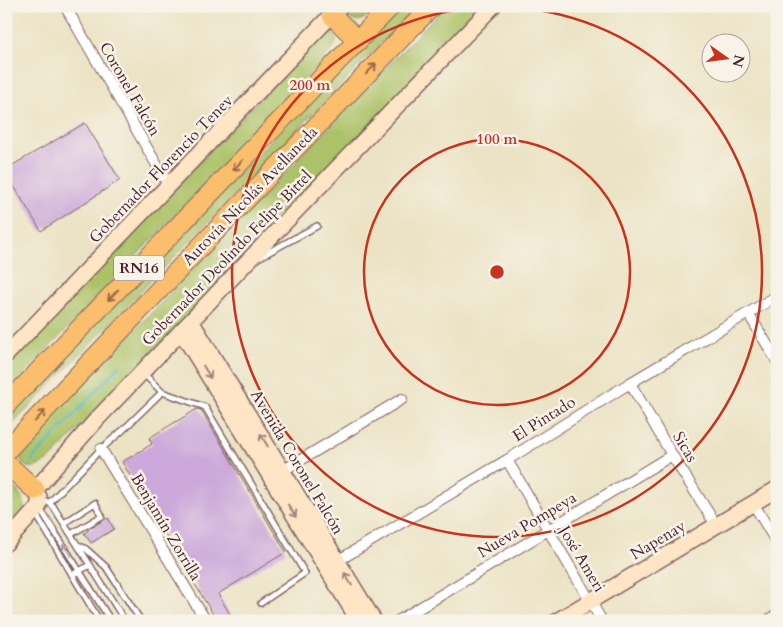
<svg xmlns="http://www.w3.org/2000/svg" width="783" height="627" font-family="Cardo,serif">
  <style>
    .green { fill: #acc267; stroke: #7b7049 }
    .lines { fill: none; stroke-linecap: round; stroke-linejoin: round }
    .stream { stroke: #4fbec4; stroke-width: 2.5 }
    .building { fill: #cca9da }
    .lane-casing { stroke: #826461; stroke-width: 8 }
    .street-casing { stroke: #826461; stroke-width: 12 }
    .secondary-casing { stroke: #826461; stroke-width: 18 }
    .highway-casing { stroke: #826461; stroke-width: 21 }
    .lane { stroke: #fff; stroke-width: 5 }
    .street { stroke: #fff; stroke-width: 10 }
    .secondary { stroke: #fde5c5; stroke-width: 15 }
    .highway { stroke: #fabe6d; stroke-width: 19 }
    .oneway { stroke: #996749 }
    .oneway2 { stroke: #a48278 }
    .oneway3 { stroke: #ae9aa0 }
    .ring { fill: none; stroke: #c8321e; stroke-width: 2.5 }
    .labels { text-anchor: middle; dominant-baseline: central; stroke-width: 5; stroke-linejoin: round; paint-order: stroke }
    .shield { fill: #f7f3e8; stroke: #7e5f64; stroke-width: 1 }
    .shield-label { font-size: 15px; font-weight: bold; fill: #4a1f2b }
    .street-label { font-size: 16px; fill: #4a1f2b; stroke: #f7f3e8 }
    .centre { fill: #c8321e; stroke: #f7f3e8; stroke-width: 2.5 }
    .ring-label { font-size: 15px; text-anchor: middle; font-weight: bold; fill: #c8321e; stroke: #f7f3e8; stroke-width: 5; stroke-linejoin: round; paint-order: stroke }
  </style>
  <rect width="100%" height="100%" fill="#f7f3e8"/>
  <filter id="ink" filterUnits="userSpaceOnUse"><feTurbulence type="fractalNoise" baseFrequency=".02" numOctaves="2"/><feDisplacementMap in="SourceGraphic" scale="10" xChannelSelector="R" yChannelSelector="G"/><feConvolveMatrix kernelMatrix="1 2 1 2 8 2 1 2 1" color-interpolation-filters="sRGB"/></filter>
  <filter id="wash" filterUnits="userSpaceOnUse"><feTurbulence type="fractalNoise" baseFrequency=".0096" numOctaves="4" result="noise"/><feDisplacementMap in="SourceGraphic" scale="20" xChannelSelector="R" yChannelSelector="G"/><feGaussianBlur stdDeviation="1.12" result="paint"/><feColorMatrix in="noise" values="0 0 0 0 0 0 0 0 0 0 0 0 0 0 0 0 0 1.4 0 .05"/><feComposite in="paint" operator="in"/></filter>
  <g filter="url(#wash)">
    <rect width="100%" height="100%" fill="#ebe3c4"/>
    <path class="green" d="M 350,6 L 376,6 C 369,15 360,26 348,18 L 347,14 Z
      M 401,6 L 417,6 L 6,431 L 6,414 Z
      M 445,6 L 484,6 L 52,457 C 49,459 46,463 42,464 C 26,473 15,462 24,446 Z
      M 324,33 C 339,32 338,42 331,51 L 6,393 L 6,365 L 318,38 Z
      M 6,480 C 11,483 14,487 18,492 C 32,511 19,519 6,534 Z"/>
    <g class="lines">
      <path class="stream" d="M 31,461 L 120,365"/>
    </g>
    <g id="blocks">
      <path class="building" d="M 85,123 L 120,180 L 41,231 L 6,173 L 6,169 Z
        M 197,409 L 201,410 L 286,552 L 218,594 L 234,621 L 217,621 L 122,462 L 152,444 L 149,438 Z
        M 108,518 L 114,529 L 91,543 L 84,533 L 88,531 L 88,529 Z"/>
    </g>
  </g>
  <g filter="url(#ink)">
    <use href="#blocks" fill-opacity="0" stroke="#826461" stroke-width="1"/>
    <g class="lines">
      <g class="lane-casing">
        <path id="lane" d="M 260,257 L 317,226
          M 144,374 L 162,392 L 205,407 L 305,573 L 261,603
          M 48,502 L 53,506 L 125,621
          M 49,503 L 101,449 L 122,431 L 162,392
          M 39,507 L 111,621
          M 36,514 L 99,620 L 98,621
          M 64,523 L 95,503 L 102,516 L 71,534
          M 78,545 L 86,549 L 106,567 L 141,621
          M 72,575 L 90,565"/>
      </g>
      <g class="street-casing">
        <path id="street" d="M 65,6 L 169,186
          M 748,313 L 777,361
          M 630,383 L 672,455 L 716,525
          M 101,449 L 206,621
          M 507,460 L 602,621
          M 279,473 L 402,399
          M 753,503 L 777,543
          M 334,563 L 507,460 L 630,383 L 777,296
          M 398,621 L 672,455
          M 767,621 L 777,615"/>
      </g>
      <g class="secondary-casing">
        <path id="secondary" d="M 191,321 L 374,621
          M 181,331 L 359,621
          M 6,355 L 340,6
          M 6,543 L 39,506 L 39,497 L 35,490 L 98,418 L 191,321 L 242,267 L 493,6
          M 557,621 L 777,489"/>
      </g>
      <g class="highway-casing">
        <path id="highway" d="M 332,15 L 358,41
          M 6,405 L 391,6
          M 6,451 L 156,293 L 432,6
          M 6,463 L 35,490"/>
      </g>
      <use href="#lane" class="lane"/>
      <use href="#street" class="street"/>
      <use href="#secondary" class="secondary"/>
      <use href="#highway" class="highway"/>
    </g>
    <defs><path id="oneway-shaft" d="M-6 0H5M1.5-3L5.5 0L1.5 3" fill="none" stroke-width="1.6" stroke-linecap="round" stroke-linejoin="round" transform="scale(1.25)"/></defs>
    <g class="oneway">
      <use href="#oneway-shaft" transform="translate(371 69) rotate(-46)"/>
      <use href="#oneway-shaft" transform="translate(238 165) rotate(134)"/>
      <use href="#oneway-shaft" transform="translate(113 295) rotate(134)"/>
      <use href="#oneway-shaft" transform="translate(40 416) rotate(-47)"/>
    </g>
    <g class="oneway2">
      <use href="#oneway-shaft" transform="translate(207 372) rotate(59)"/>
      <use href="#oneway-shaft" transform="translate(264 440) rotate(-121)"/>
      <use href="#oneway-shaft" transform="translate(292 511) rotate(58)"/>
      <use href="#oneway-shaft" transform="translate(348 579) rotate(-121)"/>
    </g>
    <use class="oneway3" href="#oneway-shaft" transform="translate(67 550) rotate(-123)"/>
  </g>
  <g class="ring">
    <circle cx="497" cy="272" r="133"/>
    <circle cx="497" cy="272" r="265"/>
  </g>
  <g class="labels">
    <rect class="shield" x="114" y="255.5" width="50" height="25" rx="4"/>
    <g class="shield-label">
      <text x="139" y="268">RN16</text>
    </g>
    <g class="street-label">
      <text transform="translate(130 89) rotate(60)">Coronel Falcón</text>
      <text transform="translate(161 169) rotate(-46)">Gobernador Florencio Tenev</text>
      <text transform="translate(250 196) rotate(-46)">Autovía Nicolás Avellaneda</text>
      <text transform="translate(227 258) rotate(-46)">Gobernador Deolindo Felipe Bittel</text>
      <text transform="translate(544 419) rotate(-32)">El Pintado</text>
      <text transform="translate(685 447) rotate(59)">Sicas</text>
      <text transform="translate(297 462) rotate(59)">Avenida Coronel Falcón</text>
      <text transform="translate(527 525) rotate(-31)">Nueva Pompeya</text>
      <text transform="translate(166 527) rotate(59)">Benjamín Zorrilla</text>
      <text transform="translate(658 540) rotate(-31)">Napenay</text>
      <text transform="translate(582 559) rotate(59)">José Ameri</text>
    </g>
  </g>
  <circle cx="497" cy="272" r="8" class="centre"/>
  <g class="ring-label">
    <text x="310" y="90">200 m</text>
    <text x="497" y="144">100 m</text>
  </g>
  <rect width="783" height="627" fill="none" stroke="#f7f3e8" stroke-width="25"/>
  <g transform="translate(726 58) rotate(104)"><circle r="24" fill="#f7f3e8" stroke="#b29e9c"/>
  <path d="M0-4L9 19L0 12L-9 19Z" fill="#c8321e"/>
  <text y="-8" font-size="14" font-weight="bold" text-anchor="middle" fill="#4a1f2b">N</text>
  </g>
</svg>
